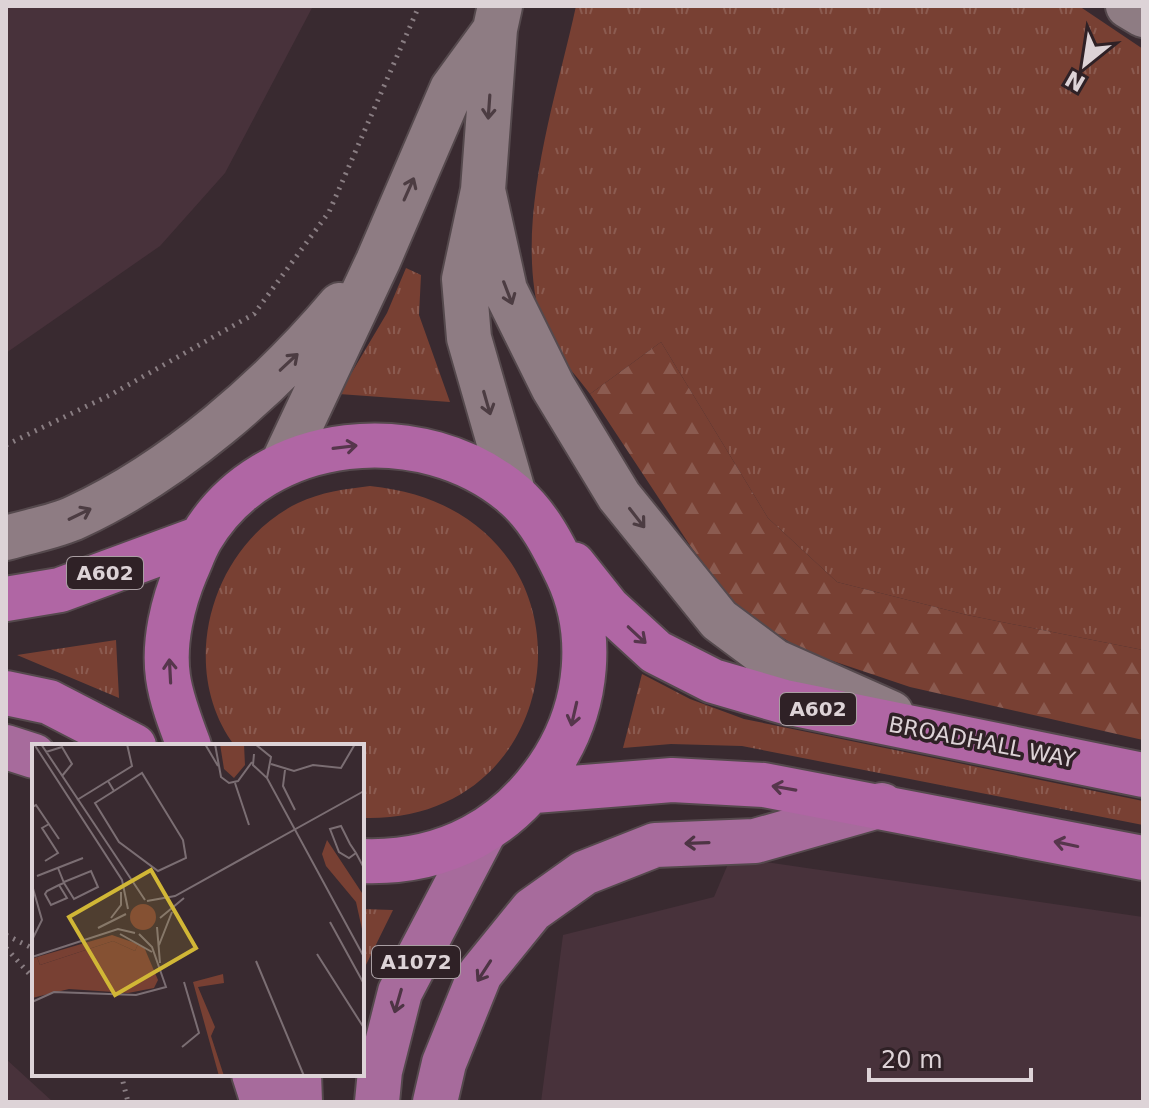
<svg xmlns="http://www.w3.org/2000/svg" width="1149" height="1108" font-family="'DejaVu Sans',sans-serif">
  <style>
    .built { fill: #48323b }
    .grass { fill: url(#grass-tufts) }
    .forest { fill: url(#forest-firs) }
    .lines { fill: none; stroke-linecap: round; stroke-linejoin: round }
    .minor-casing { stroke: #55494d; stroke-width: 48 }
    .primary-casing { stroke: #55494d; stroke-width: 48 }
    .trunk-casing { stroke: #55494d; stroke-width: 48 }
    .path { stroke: #897d82; stroke-width: 5; stroke-dasharray: 2 6; stroke-linecap: butt }
    .minor { stroke: #8e7c83; stroke-width: 44 }
    .primary { stroke: #a76b9c; stroke-width: 44 }
    .trunk { stroke: #b066a4; stroke-width: 44 }
    .oneway { stroke: #4c3c42 }
    .oneway2 { stroke: #56364c }
    .oneway3 { stroke: #4d3444 }
    .labels { text-anchor: middle; dominant-baseline: central; stroke-width: 7; stroke-linejoin: round; paint-order: stroke }
    .shield { fill: #2f2126; stroke: #a99ea2; stroke-width: 2 }
    .shield-label { font-size: 20px; font-weight: bold; fill: #ddd3d7 }
    .street-label { font-size: 22px; fill: #ddd3d7; stroke: #2f2126 }
    .inset-road { fill: none; stroke: #7b6e73; stroke-width: 2 }
    .view { fill: #d1b736; fill-opacity: 0.15; stroke: #d1b736; stroke-width: 4 }
    .inset-edge { fill: none; stroke: #ddd3d7; stroke-width: 4 }
  </style>
  <defs>
    <pattern id="grass-tufts" width="24" height="20" patternUnits="userSpaceOnUse" patternTransform="scale(2)"><rect width="24" height="20" fill="#784033"/><path d="M3 7l-1-3M5 7V3M7 7l1-3M15 17l-1-3M17 17v-4M19 17l1-3" fill="none" stroke="#8b5b50"/></pattern>
    <pattern id="forest-firs" width="22" height="20" patternUnits="userSpaceOnUse" patternTransform="scale(2)"><rect width="22" height="20" fill="#784033"/><path d="M5 1l3.5 6h-7zM16 11l3.5 6h-7z" fill="#8b5b50"/></pattern>
  </defs>
  <rect width="100%" height="100%" fill="#392a30"/>
  <path class="built" d="M 6,6 L 313,6 L 225,173 L 160,246 L 6,353 Z
    M 731,857 L 1143,917 L 1143,1102 L 541,1102 L 563,935 L 714,897 Z
    M 6,1059 L 53,1102 L 6,1102 Z"/>
  <path class="grass" d="M 576,6 L 1079,6 L 1143,49 L 1143,650 L 967,615 L 837,582 L 768,518 L 661,342 L 590,394 C 575,373 549,348 542,324 C 512,227 555,103 576,6 Z
    M 406,268 L 421,275 L 419,315 L 450,402 L 339,394 L 387,313 Z
    M 370,486 C 610,510 580,825 362,818 L 362,746 L 235,746 C 176,668 211,545 298,503 C 321,492 345,489 370,486 Z
    M 116,640 L 119,698 L 17,655 Z
    M 642,674 L 690,699 L 744,719 L 1143,801 L 1143,825 L 742,746 L 671,744 L 623,748 Z
    M 362,909 L 393,910 L 362,973 Z"/>
  <path class="forest" d="M 661,342 L 768,518 L 837,582 L 967,615 L 1143,650 L 1143,740 L 910,687 L 806,652 L 742,613 L 691,547 L 590,394 Z"/>
  <g class="lines">
    <g class="minor-casing">
      <path id="minor" d="M 500,6 L 495,29 L 483,190 L 464,279 L 469,338 L 514,495
        M 1128,6 L 1143,15
        M 483,190 L 505,290 L 553,387 L 619,496 L 719,620 L 774,661 L 891,713
        M 282,465 L 378,261 L 452,89 L 495,30
        M 6,538 C 29,531 55,527 76,517 C 175,471 270,388 340,305"/>
    </g>
    <g class="primary-casing">
      <path id="primary" d="M 6,747 L 34,756
        M 254,1074 L 263,1102
        M 299,1074 L 300,1102
        M 377,1102 L 380,1071 L 400,992 L 484,832
        M 435,1102 L 444,1063 L 480,974 L 532,910 L 584,873 L 655,845 L 755,841 L 882,805"/>
    </g>
    <g class="trunk-casing">
      <path id="trunk" d="M 573,564 L 608,608 L 656,652 L 713,681 L 785,702 L 1143,775
        M 6,599 L 60,590 L 201,538
        M 6,693 L 49,702 L 134,746
        M 189,746 C 181,725 171,699 168,677 C 163,642 173,602 186,571 C 191,560 195,548 201,538 C 264,431 423,417 514,495 C 539,517 553,545 567,574 C 595,633 588,704 554,759 C 511,828 445,864 362,861
        M 534,791 L 672,780 L 764,785 L 1143,858"/>
    </g>
    <path class="path" d="M 6,445 L 112,394 L 254,314 L 329,212 L 419,6
      M 6,935 L 34,949
      M 6,948 L 34,979
      M 121,1074 L 128,1102"/>
    <use href="#minor" class="minor"/>
    <use href="#primary" class="primary"/>
    <use href="#trunk" class="trunk"/>
  </g>
  <defs><path id="oneway-shaft" d="M-6 0H5M1.5-3L5.5 0L1.5 3" fill="none" stroke-width="1.6" stroke-linecap="round" stroke-linejoin="round" transform="scale(2)"/></defs>
  <g class="oneway">
    <use href="#oneway-shaft" transform="translate(489 107) rotate(94)"/>
    <use href="#oneway-shaft" transform="translate(409 189) rotate(-66)"/>
    <use href="#oneway-shaft" transform="translate(508 293) rotate(69)"/>
    <use href="#oneway-shaft" transform="translate(289 362) rotate(-43)"/>
    <use href="#oneway-shaft" transform="translate(487 403) rotate(74)"/>
    <use href="#oneway-shaft" transform="translate(80 514) rotate(-26)"/>
    <use href="#oneway-shaft" transform="translate(637 518) rotate(52)"/>
  </g>
  <g class="oneway2">
    <use href="#oneway-shaft" transform="translate(345 447) rotate(-7)"/>
    <use href="#oneway-shaft" transform="translate(637 635) rotate(43)"/>
    <use href="#oneway-shaft" transform="translate(170 671) rotate(-93)"/>
    <use href="#oneway-shaft" transform="translate(574 714) rotate(103)"/>
    <use href="#oneway-shaft" transform="translate(784 788) rotate(-170)"/>
    <use href="#oneway-shaft" transform="translate(1066 844) rotate(-168)"/>
  </g>
  <g class="oneway3">
    <use href="#oneway-shaft" transform="translate(697 843) rotate(178)"/>
    <use href="#oneway-shaft" transform="translate(484 971) rotate(123)"/>
    <use href="#oneway-shaft" transform="translate(398 1001) rotate(106)"/>
  </g>
  <g class="labels">
    <g class="shield">
      <rect x="67" y="557" width="76" height="32" rx="6"/>
      <rect x="780" y="693" width="76" height="32" rx="6"/>
      <rect x="372" y="946" width="88" height="32" rx="6"/>
    </g>
    <g class="shield-label">
      <text x="105" y="573">A602</text>
      <text x="818" y="709">A602</text>
      <text x="416" y="962">A1072</text>
    </g>
    <g class="street-label">
      <text transform="translate(982 742) rotate(11)">BROADHALL WAY</text>
    </g>
  </g>
  <g transform="translate(32 744)">
    <rect width="332" height="332" fill="#392a30"/>
    <path d="M98 173a13 13 0 1 1 26 0a13 13 0 1 1-26 0ZM 81,197 L 103,207 L 106,200 L 112,203 L 126,236 L 122,244 L 96,249 L 37,245 L 0,254 L 0,215 L 5,213 L 8,221 Z" fill="#784033"/>
    <path d="M 188,0 L 212,0 L 213,21 L 202,34 L 192,25 ZM 295,96 L 332,152 L 332,194 L 324,158 L 294,122 L 290,110 ZM 80,191 L 106,200 L 103,207 L 81,197 L 8,221 L 5,213 ZM 191,230 L 192,239 L 166,243 L 183,283 L 179,292 L 192,332 L 187,332 L 161,238 Z" fill="#784033"/>
    <path class="inset-road" d="M 2,0 L 90,136 L 96,165M 9,0 L 113,156M 173,0 L 186,22M 183,0 L 189,33 L 197,39 L 206,37 L 220,18M 223,0 L 239,13 L 235,34M 14,8 L 30,3 L 40,20 L 30,32M 222,10 L 221,21 L 235,34 L 332,213M 239,20 L 262,27 L 281,21 L 309,24 L 323,0M 253,26 L 251,42 L 263,66M 76,37 L 82,47 L 63,59 L 87,98 L 126,127 L 154,114 L 151,96 L 110,29 L 82,47M 203,39 L 217,81M 45,56 L 100,22 L 95,0M 0,63 L 4,61 L 27,95M 324,109 L 317,114 L 307,108 L 298,85 L 309,82 L 318,100 L 324,109 L 332,124M 13,117 L 26,109 L 10,84 L 17,80M 26,124 L 32,139 L 27,141 L 15,147 L 13,150 L 19,161 L 35,154 L 27,141M 5,132 L 51,114M 32,138 L 59,127 L 66,143 L 42,155 L 32,139M 0,141 L 10,176 L 0,196M 115,157 L 143,152 L 332,47M 79,174 L 89,161 L 89,148M 128,174 L 152,154M 298,178 L 332,240M 125,183 L 128,219M 66,184 L 94,170M 88,190 L 120,208M 127,201 L 140,168M 285,210 L 332,284M 0,213 L 86,185 L 103,189M 224,217 L 272,332M 0,258 L 22,248 L 104,251 L 134,243 L 120,203 L 107,190M 150,303 L 167,289 L 152,238"/>
    <path class="view" d="M 119,126 L 164,204 L 83,251 L 37,173 Z"/>
    <rect width="332" height="332" class="inset-edge"/>
  </g>
  <rect width="1149" height="1108" fill="none" stroke="#ddd3d7" stroke-width="16"/>
  <g transform="translate(1085 64) rotate(210)" stroke="#2f2126" stroke-width="6" paint-order="stroke">
  <path d="M0-6L14 30L0 20L-14 30Z" fill="#ddd3d7"/>
  <text y="-12" font-size="22" font-weight="bold" text-anchor="middle" fill="#ddd3d7">N</text>
  </g>
  <path d="M869 1068v12h162v-12" fill="none" stroke="#ddd3d7" stroke-width="4"/>
  <text x="881" y="1068" font-size="24" fill="#ddd3d7" stroke="#2f2126" stroke-width="6" paint-order="stroke">20 m</text>
</svg>
